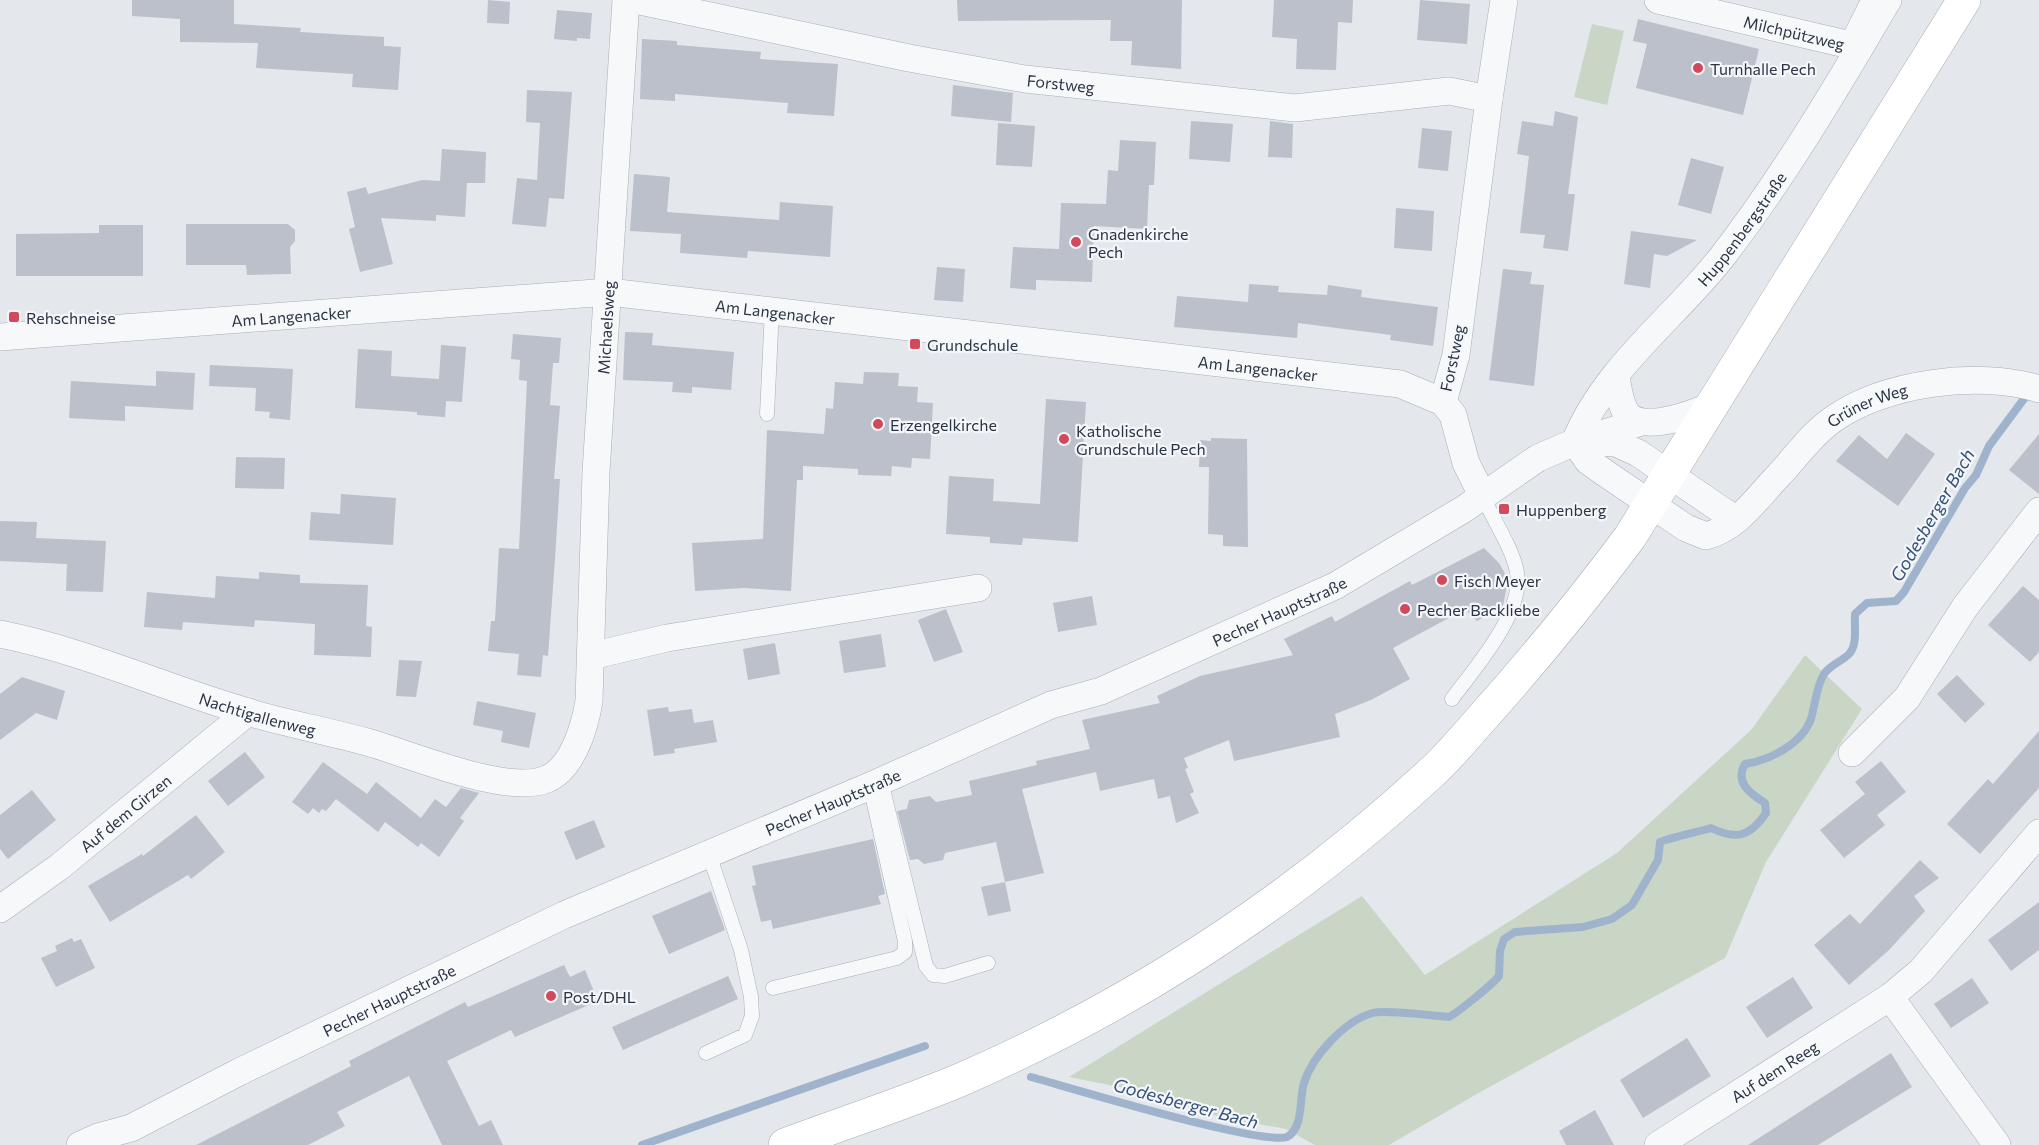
<svg xmlns="http://www.w3.org/2000/svg" width="2039" height="1145" font-family="Commissioner,sans-serif">
  <style>
    .green { fill: #c9d6c5 }
    .lines { fill: none; stroke-linecap: round; stroke-linejoin: round }
    .stream { stroke: #9fb4cc; stroke-width: 8 }
    .building { fill: #bbc0ca }
    .lane-casing { stroke: #a9aeb7; stroke-width: 15 }
    .street-casing { stroke: #a9aeb7; stroke-width: 28 }
    .secondary-casing { stroke: #a9aeb7; stroke-width: 34 }
    .lane { stroke: #f7f8fa; stroke-width: 14 }
    .street { stroke: #f7f8fa; stroke-width: 27 }
    .secondary { stroke: #fff; stroke-width: 33 }
    .poi-dot { fill: #d1495b; stroke: #f4f6f9; stroke-width: 2 }
    .labels { text-anchor: middle; dominant-baseline: central; stroke-width: 4.5; stroke-linejoin: round; paint-order: stroke }
    .street-label { font-size: 16px; fill: #2b3445; stroke: #f4f6f9 }
    .poi-label { font-size: 16px; fill: #2b3445; stroke: #f4f6f9; text-anchor: start }
    .water-label { font-size: 18px; font-style: italic; fill: #34527a; stroke: #f4f6f9 }
  </style>
  <rect width="100%" height="100%" fill="#e4e7ec"/>
  <path class="green" d="M 1592,24 L 1624,31 L 1607,105 L 1574,97 Z
    M 1805,655 L 1862,709 L 1766,862 L 1725,958 L 1482,1091 L 1389,1145 L 1315,1145 L 1286,1129 L 1220,1117 L 1145,1092 L 1069,1077 L 1362,896 L 1425,975 L 1617,853 L 1751,730 Z"/>
  <g class="lines">
    <path class="stream" d="M 1031,1077 C 1071,1088 1259,1145 1287,1137 C 1304,1128 1299,1098 1304,1083 C 1312,1056 1345,1021 1372,1013 C 1387,1009 1431,1016 1449,1017 C 1457,1013 1493,984 1499,976 L 1500,951 L 1504,939 L 1515,932 L 1583,927 L 1612,919 L 1632,905 L 1658,860 L 1660,842 C 1665,839 1701,831 1711,828 C 1736,840 1750,837 1766,813 L 1765,803 C 1751,794 1734,783 1745,764 C 1770,760 1802,744 1811,719 C 1815,705 1816,687 1824,674 C 1830,665 1841,662 1849,654 C 1858,645 1854,625 1855,614 L 1867,603 L 1896,601 L 1904,592 L 1965,488 L 1976,475 L 1989,446 L 2029,392
      M 642,1145 L 925,1046"/>
  </g>
  <path class="building" d="M 132,0 L 234,0 L 234,24 L 301,28 L 300,32 L 384,37 L 384,46 L 401,47 L 398,90 L 352,87 L 353,74 L 256,68 L 258,43 L 180,42 L 180,19 L 132,16 Z
    M 488,0 L 510,2 L 509,24 L 487,23 Z
    M 957,0 L 1182,0 L 1181,69 L 1131,65 L 1132,41 L 1110,41 L 1111,20 L 958,21 Z
    M 1274,0 L 1353,0 L 1352,23 L 1338,22 L 1336,70 L 1296,69 L 1297,39 L 1272,37 Z
    M 1420,0 L 1470,4 L 1467,44 L 1417,40 Z
    M 557,10 L 592,13 L 590,39 L 577,38 L 577,41 L 554,39 Z
    M 1638,19 L 1759,49 L 1743,115 L 1636,88 L 1647,44 L 1633,41 Z
    M 642,39 L 677,41 L 677,45 L 761,52 L 760,59 L 838,64 L 834,116 L 787,113 L 788,103 L 675,94 L 675,101 L 640,99 Z
    M 953,85 L 1013,93 L 1011,122 L 951,116 Z
    M 527,90 L 572,92 L 564,199 L 549,198 L 546,227 L 512,224 L 517,178 L 537,180 L 540,123 L 526,122 Z
    M 1555,111 L 1578,117 L 1568,194 L 1575,194 L 1568,251 L 1543,248 L 1545,235 L 1520,233 L 1529,156 L 1517,154 L 1522,121 L 1553,126 Z
    M 1191,121 L 1233,124 L 1230,162 L 1189,159 Z
    M 1270,121 L 1293,124 L 1292,158 L 1268,157 Z
    M 998,123 L 1035,126 L 1032,167 L 996,165 Z
    M 1422,128 L 1452,131 L 1448,171 L 1418,168 Z
    M 1120,140 L 1156,142 L 1154,185 L 1149,185 L 1147,229 L 1094,226 L 1092,282 L 1036,280 L 1036,290 L 1010,288 L 1013,247 L 1059,249 L 1061,203 L 1106,204 L 1108,170 L 1118,171 Z
    M 442,149 L 486,152 L 485,183 L 467,183 L 465,217 L 436,215 L 436,221 L 381,218 L 393,264 L 360,272 L 349,229 L 355,227 L 347,192 L 366,187 L 368,194 L 422,180 L 440,181 Z
    M 1691,158 L 1724,167 L 1711,214 L 1678,205 Z
    M 634,174 L 670,177 L 667,212 L 779,220 L 780,202 L 833,206 L 830,257 L 748,251 L 747,258 L 680,253 L 681,234 L 630,231 Z
    M 1396,208 L 1434,211 L 1432,251 L 1394,248 Z
    M 186,224 L 288,224 L 295,230 L 295,241 L 290,247 L 291,274 L 247,275 L 246,265 L 186,265 Z
    M 99,225 L 143,225 L 143,276 L 16,276 L 16,234 L 99,233 Z
    M 1631,231 L 1697,240 L 1667,256 L 1654,254 L 1650,288 L 1624,284 Z
    M 937,267 L 965,269 L 963,302 L 934,300 Z
    M 1503,269 L 1532,272 L 1530,284 L 1544,285 L 1534,386 L 1489,380 Z
    M 1249,284 L 1279,286 L 1278,292 L 1327,295 L 1328,285 L 1362,290 L 1361,297 L 1438,307 L 1433,346 L 1390,340 L 1391,335 L 1298,323 L 1297,338 L 1174,327 L 1177,296 L 1248,302 Z
    M 625,332 L 653,333 L 652,345 L 734,352 L 731,390 L 692,387 L 692,393 L 672,392 L 673,382 L 623,380 Z
    M 513,334 L 561,338 L 559,363 L 553,363 L 550,405 L 560,406 L 554,479 L 560,479 L 555,559 L 548,656 L 543,655 L 541,677 L 517,675 L 519,654 L 488,651 L 491,621 L 495,621 L 499,548 L 519,549 L 527,381 L 519,380 L 520,360 L 511,359 Z
    M 441,345 L 466,347 L 462,402 L 446,401 L 445,417 L 417,415 L 417,412 L 355,408 L 358,349 L 392,351 L 391,376 L 439,379 Z
    M 210,365 L 293,369 L 290,420 L 269,418 L 270,412 L 255,411 L 256,388 L 209,386 Z
    M 156,371 L 195,373 L 193,410 L 125,406 L 125,421 L 69,418 L 71,381 L 156,386 Z
    M 864,372 L 899,373 L 898,386 L 918,387 L 917,402 L 933,403 L 930,459 L 912,458 L 911,468 L 892,466 L 891,476 L 858,475 L 858,469 L 803,466 L 803,480 L 797,480 L 791,591 L 744,588 L 695,591 L 692,543 L 763,539 L 767,430 L 824,434 L 826,408 L 833,409 L 835,382 L 863,384 Z
    M 1046,399 L 1086,402 L 1078,542 L 1023,538 L 1022,545 L 990,543 L 990,537 L 946,534 L 949,476 L 994,479 L 993,501 L 1040,504 Z
    M 1906,433 L 1935,454 L 1898,506 L 1836,461 L 1859,435 L 1887,459 Z
    M 2039,434 L 2039,494 L 2009,470 Z
    M 1211,438 L 1247,439 L 1248,547 L 1223,546 L 1223,535 L 1208,534 L 1209,467 L 1199,467 L 1200,440 L 1211,441 Z
    M 236,457 L 285,458 L 284,489 L 235,488 Z
    M 341,494 L 396,498 L 393,545 L 309,540 L 311,512 L 340,514 Z
    M 0,521 L 37,522 L 36,538 L 106,541 L 103,592 L 66,591 L 67,564 L 0,561 Z
    M 1484,548 L 1499,563 L 1508,579 L 1503,606 L 1477,621 L 1467,611 L 1458,613 L 1393,648 L 1410,679 L 1371,700 L 1335,714 L 1340,737 L 1234,761 L 1229,740 L 1184,758 L 1188,768 L 1185,769 L 1194,792 L 1190,794 L 1199,813 L 1176,823 L 1170,796 L 1158,799 L 1154,779 L 1100,791 L 1096,772 L 1022,789 L 1044,873 L 1005,882 L 996,842 L 945,853 L 943,860 L 924,864 L 918,859 L 910,860 L 897,811 L 907,809 L 909,800 L 930,796 L 936,802 L 972,795 L 969,781 L 1037,765 L 1036,761 L 1090,749 L 1082,720 L 1160,703 L 1157,696 L 1200,676 L 1293,655 L 1284,639 L 1332,616 L 1335,622 L 1410,581 L 1412,585 Z
    M 259,572 L 300,575 L 300,583 L 368,585 L 366,626 L 372,627 L 371,657 L 314,655 L 315,624 L 255,620 L 254,627 L 183,622 L 182,630 L 144,627 L 147,592 L 215,598 L 216,576 L 259,579 Z
    M 2023,586 L 2039,600 L 2039,652 L 2030,662 L 1988,625 Z
    M 1092,596 L 1097,625 L 1058,632 L 1053,603 Z
    M 946,609 L 963,652 L 934,662 L 918,620 Z
    M 881,634 L 886,667 L 844,673 L 839,641 Z
    M 775,643 L 780,674 L 748,680 L 743,649 Z
    M 399,660 L 422,661 L 416,697 L 396,696 Z
    M 1957,675 L 1985,704 L 1965,723 L 1937,694 Z
    M 22,677 L 65,691 L 57,720 L 36,713 L 0,740 L 0,694 Z
    M 477,701 L 536,713 L 529,748 L 501,742 L 503,731 L 473,725 Z
    M 668,707 L 669,712 L 692,709 L 694,723 L 713,720 L 717,742 L 674,749 L 675,753 L 654,756 L 647,710 Z
    M 2039,731 L 2039,788 L 1980,854 L 1947,824 L 1988,779 L 1993,784 Z
    M 245,752 L 265,777 L 228,806 L 208,781 Z
    M 1881,761 L 1906,792 L 1877,815 L 1885,825 L 1844,858 L 1820,830 L 1865,794 L 1855,782 Z
    M 323,762 L 367,794 L 376,782 L 421,818 L 435,799 L 446,807 L 461,788 L 479,793 L 460,818 L 464,821 L 439,857 L 421,843 L 418,847 L 385,822 L 378,832 L 336,799 L 326,811 L 322,809 L 319,813 L 313,808 L 308,814 L 292,802 Z
    M 32,790 L 56,820 L 8,859 L 0,849 L 0,815 Z
    M 196,815 L 225,852 L 191,879 L 188,875 L 110,922 L 88,886 L 142,854 L 143,856 Z
    M 594,820 L 605,847 L 576,860 L 564,832 Z
    M 873,839 L 885,894 L 878,896 L 881,904 L 773,929 L 771,920 L 761,922 L 752,886 L 756,885 L 752,866 Z
    M 1920,860 L 1939,878 L 1914,896 L 1925,911 L 1888,951 L 1849,985 L 1814,945 L 1850,914 L 1860,924 Z
    M 1005,882 L 1011,911 L 988,916 L 981,887 Z
    M 711,891 L 725,930 L 669,954 L 652,916 Z
    M 2039,902 L 2039,950 L 2011,971 L 1988,940 Z
    M 72,938 L 74,942 L 81,939 L 95,968 L 56,987 L 41,958 L 57,951 L 55,946 Z
    M 564,965 L 570,977 L 585,970 L 598,1001 L 515,1037 L 511,1030 L 447,1061 L 479,1126 L 491,1120 L 503,1145 L 442,1145 L 409,1076 L 337,1112 L 345,1126 L 308,1145 L 196,1145 L 351,1066 L 349,1061 L 465,1002 L 468,1007 Z
    M 728,976 L 738,999 L 623,1050 L 612,1027 Z
    M 1793,977 L 1813,1008 L 1767,1038 L 1746,1007 Z
    M 1972,978 L 1989,1003 L 1951,1028 L 1934,1004 Z
    M 1687,1038 L 1711,1076 L 1643,1118 L 1620,1080 Z
    M 1891,1053 L 1912,1087 L 1818,1145 L 1748,1145 Z
    M 1595,1110 L 1614,1145 L 1566,1145 L 1559,1131 Z"/>
  <g class="lines">
    <g class="lane-casing">
      <path id="lane" d="M 1846,44 L 1868,0
        M 767,414 L 772,310
        M 1452,699 C 1474,669 1524,613 1517,573 C 1514,551 1493,519 1483,497
        M 881,781 L 926,966 L 933,975 L 945,976 L 988,963
        M 773,988 L 897,958 L 905,952 L 905,941 L 870,786
        M 706,1053 L 745,1035 L 752,1016 L 751,997 L 741,950 L 709,854"/>
    </g>
    <g class="street-casing">
      <g id="street">
        <path id="s1" d="M 635,0 L 909,58 L 1025,79 L 1295,108 L 1449,91 L 1489,99 L 1456,355 L 1443,402"/>
        <path id="s2" d="M 1658,0 L 1846,44 L 1858,51"/>
        <path d="M 1489,99 L 1504,0"/>
        <path id="s3" d="M 0,337 L 609,292 L 1400,384 L 1443,402 L 1453,415 L 1466,463 L 1483,497"/>
        <path d="M 1616,376 C 1618,388 1620,407 1629,416 C 1648,432 1695,413 1714,405"/>
        <path id="s4" d="M 1575,442 L 1588,461 L 1605,473 L 1686,528 L 1706,536 C 1737,528 1756,499 1778,476 C 1795,458 1812,434 1832,420 C 1883,383 1979,370 2039,389"/>
        <path id="s5" d="M 1575,442 C 1604,369 1675,317 1722,257 C 1783,178 1837,87 1888,0"/>
        <path d="M 1589,442 L 1616,443 L 1638,453 L 1736,520"/>
        <path id="s6" d="M 0,634 C 85,651 165,688 248,712 C 287,724 328,731 367,742 C 410,754 508,796 547,779 C 573,768 585,726 589,701 L 596,472 L 626,0"/>
        <path d="M 591,656 L 667,638 L 978,588"/>
        <path d="M 1852,753 L 1907,698 L 1965,607 L 2039,511"/>
        <path id="s7" d="M 0,909 L 59,867 L 248,712"/>
        <path d="M 1890,997 L 1997,1145"/>
        <path id="s8" d="M 80,1145 L 98,1137 L 131,1128 L 239,1072 L 564,915 L 870,786 L 1051,705 L 1101,691 L 1335,586 L 1464,509 L 1538,458 L 1575,442 L 1641,422"/>
        <path id="s9" d="M 1658,1145 L 1890,997 L 1921,971 L 2039,833"/>
      </g>
    </g>
    <g class="secondary-casing">
      <path id="secondary" d="M 785,1145 C 843,1123 903,1104 960,1080 C 1133,1005 1292,901 1431,773 C 1449,757 1465,737 1482,718 C 1534,660 1583,600 1630,537 L 1964,0"/>
    </g>
    <use href="#lane" class="lane"/>
    <use href="#street" class="street"/>
    <use href="#secondary" class="secondary"/>
  </g>
  <g class="poi-dot">
    <circle cx="1698" cy="68" r="6"/>
    <circle cx="1076" cy="242" r="6"/>
    <rect x="8" y="311" width="12" height="12" rx="3"/>
    <rect x="909" y="338" width="12" height="12" rx="3"/>
    <circle cx="878" cy="424" r="6"/>
    <circle cx="1064" cy="439" r="6"/>
    <rect x="1498" y="503" width="12" height="12" rx="3"/>
    <circle cx="1442" cy="580" r="6"/>
    <circle cx="1405" cy="609" r="6"/>
    <circle cx="551" cy="996" r="6"/>
  </g>
  <g class="labels">
    <g class="street-label">
      <text stroke="none"><textPath href="#s2" startOffset="140">Milchpützweg</textPath></text>
      <text stroke="none"><textPath href="#s1" startOffset="434">Forstweg</textPath></text>
      <text stroke="none"><textPath href="#s5" startOffset="272">Huppenbergstraße</textPath></text>
      <text stroke="none"><textPath href="#s3" startOffset="778">Am Langenacker</textPath></text>
      <text stroke="none"><textPath href="#s3" startOffset="292">Am Langenacker</textPath></text>
      <text stroke="none"><textPath href="#s6" startOffset="1035">Michaelsweg</textPath></text>
      <text transform="translate(1452 358) rotate(-78)">Forstweg</text>
      <text stroke="none"><textPath href="#s3" startOffset="1264">Am Langenacker</textPath></text>
      <text stroke="none"><textPath href="#s4" startOffset="375">Grüner Weg</textPath></text>
      <text stroke="none"><textPath href="#s8" startOffset="1314">Pecher Hauptstraße</textPath></text>
      <text stroke="none"><textPath href="#s6" startOffset="270">Nachtigallenweg</textPath></text>
      <text stroke="none"><textPath href="#s8" startOffset="828">Pecher Hauptstraße</textPath></text>
      <text stroke="none"><textPath href="#s7" startOffset="158">Auf dem Girzen</textPath></text>
      <text stroke="none"><textPath href="#s8" startOffset="342">Pecher Hauptstraße</textPath></text>
      <text stroke="none"><textPath href="#s9" startOffset="138">Auf dem Reeg</textPath></text>
    </g>
    <g class="poi-label">
      <text x="1710" y="68">Turnhalle Pech</text>
      <text x="1088" y="233">Gnadenkirche<tspan x="1088" dy="18">Pech</tspan></text>
      <text x="26" y="317">Rehschneise</text>
      <text x="927" y="344">Grundschule</text>
      <text x="890" y="424">Erzengelkirche</text>
      <text x="1076" y="430">Katholische<tspan x="1076" dy="18">Grundschule Pech</tspan></text>
      <text x="1516" y="509">Huppenberg</text>
      <text x="1454" y="580">Fisch Meyer</text>
      <text x="1417" y="609">Pecher Backliebe</text>
      <text x="563" y="996">Post/DHL</text>
    </g>
    <g class="water-label">
      <text transform="translate(1932 515) rotate(-60)">Godesberger Bach</text>
      <text transform="translate(1186 1103) rotate(15)">Godesberger Bach</text>
    </g>
  </g>
</svg>
